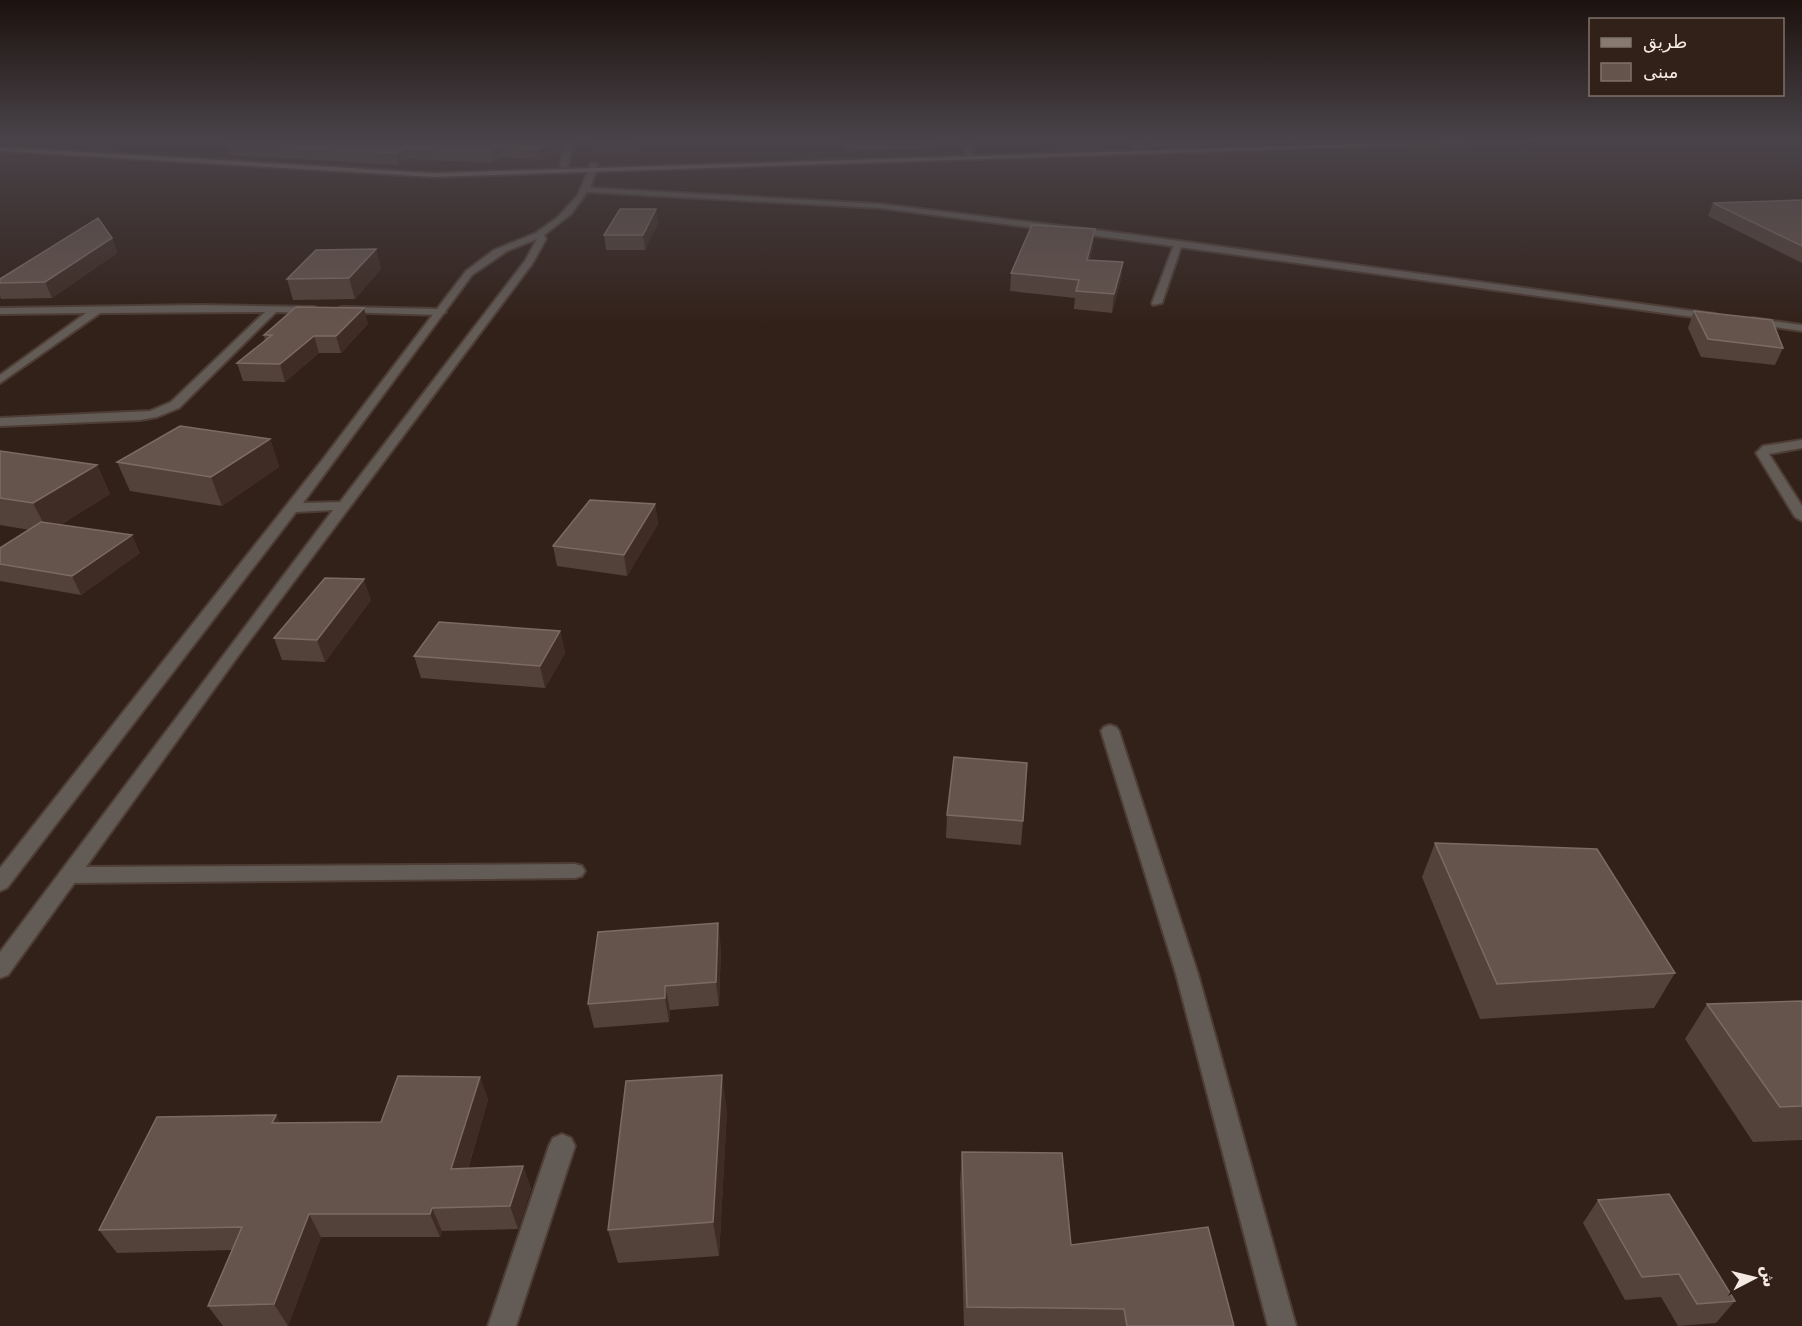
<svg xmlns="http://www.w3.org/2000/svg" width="1802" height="1326" font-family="'DejaVu Sans',Vazirmatn,sans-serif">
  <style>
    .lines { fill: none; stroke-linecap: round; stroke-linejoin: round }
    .minor-casing { stroke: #4d3d35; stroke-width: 4 }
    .tertiary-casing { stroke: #4d3d35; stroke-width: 4 }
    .secondary-casing { stroke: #4d3d35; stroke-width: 4 }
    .minor { fill: #635b56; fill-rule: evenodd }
    .tertiary { fill: #635b56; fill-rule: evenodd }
    .secondary { fill: #867a71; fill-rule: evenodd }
    .wall { fill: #53423a }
    .shaded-wall { fill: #3f2d25 }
    .building { fill: #65544c; stroke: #7b6b64; stroke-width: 1.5 }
  </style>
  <rect width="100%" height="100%" fill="#322119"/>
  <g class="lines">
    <g class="minor-casing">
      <path id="minor" d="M 566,139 L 573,139 L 568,166 L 564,168 L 560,166 Z
        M 1132,139 L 1139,139 L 1146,154 L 1140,154 Z
        M 1324,139 L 1331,139 L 1338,146 L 1331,148 Z
        M 1175,242 L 1182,244 L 1162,303 L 1153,305 L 1152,303 Z
        M 201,305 L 314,307 L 319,310 L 314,313 L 276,312 L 179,408 L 157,417 L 140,420 L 0,426 L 0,418 L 150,411 L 171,402 L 265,312 L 100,313 L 0,383 L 0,375 L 86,313 L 0,314 L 0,308 Z
        M 343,307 L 441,309 L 446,312 L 441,315 L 339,312 L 339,308 Z
        M 1802,440 L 1802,448 L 1769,454 L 1802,506 L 1802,521 L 1795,517 L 1756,453 L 1763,446 Z
        M 1110,725 L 1116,727 L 1119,731 L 1198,974 L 1296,1326 L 1268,1326 L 1176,974 L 1101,731 L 1104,727 Z
        M 575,864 L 582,866 L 585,871 L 582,876 L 575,878 L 69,883 L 62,880 L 59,875 L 62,870 L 69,867 Z
        M 562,1134 L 571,1138 L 575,1146 L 516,1326 L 488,1326 L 549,1146 L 553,1138 Z"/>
    </g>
    <g class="tertiary-casing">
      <path id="tertiary" d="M 962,139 L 969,139 L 974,160 L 967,158 Z
        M 591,163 L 598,165 L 590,188 L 880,204 L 1128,234 L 1715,314 L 1720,317 L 1715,320 L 1128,240 L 880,208 L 587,192 L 571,214 L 544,235 L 546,239 L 532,264 L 238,656 L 8,975 L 0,978 L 0,952 L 333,510 L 296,512 L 7,888 L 0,891 L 0,868 L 323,459 L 466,271 L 494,250 L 536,233 L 557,218 L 578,195 ZM 537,239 L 525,261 L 340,502 L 303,503 L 472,275 L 507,251 Z
        M 1752,318 L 1802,325 L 1802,331 L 1748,323 L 1747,321 Z"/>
    </g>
    <g class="secondary-casing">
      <path id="secondary" d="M 1516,139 L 1594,139 L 434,177 L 0,151 L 0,147 L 434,173 Z"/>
    </g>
    <use href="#minor" class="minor"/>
    <use href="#tertiary" class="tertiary"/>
    <use href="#secondary" class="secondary"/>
  </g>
  <path class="wall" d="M 239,139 L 564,139 L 562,148 L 541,160 L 500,157 L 493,163 L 409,159 L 398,165 L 230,155 L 226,144 Z
    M 592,139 L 634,139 L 633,152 L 593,153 L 592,142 Z
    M 841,139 L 934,139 L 934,149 L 845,151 L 845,147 L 842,147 Z
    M 1147,139 L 1324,139 L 1324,142 L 1153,147 Z
    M 1334,139 L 1386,139 L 1337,142 Z
    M 1802,200 L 1802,263 L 1708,216 L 1713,203 Z
    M 656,209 L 658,223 L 645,250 L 606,250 L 604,235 Z
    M 112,238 L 117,253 L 52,298 L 1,299 L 0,296 L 0,279 Z
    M 1093,246 L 1090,260 L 1123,262 L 1121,279 L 1112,313 L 1074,309 L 1075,298 L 1010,291 L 1011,273 Z
    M 376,249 L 381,269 L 355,299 L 293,300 L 287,279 Z
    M 1694,311 L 1783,348 L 1775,365 L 1701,357 L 1688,328 Z
    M 368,324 L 341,353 L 319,353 L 285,382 L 243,381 L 237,363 L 265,341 L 264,335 Z
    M 270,439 L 279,467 L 222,506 L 130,491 L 117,462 Z
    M 0,451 L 97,465 L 110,494 L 60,525 L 140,553 L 81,595 L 0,581 L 0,548 L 30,530 L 0,525 Z
    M 655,504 L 658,524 L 627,576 L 557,566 L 553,546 Z
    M 371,600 L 325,662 L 282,660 L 274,638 Z
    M 560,631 L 565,653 L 545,688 L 421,678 L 414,656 Z
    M 947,815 L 1023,821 L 1021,845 L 946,838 Z
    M 1435,843 L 1675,973 L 1654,1008 L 1480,1019 L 1422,877 Z
    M 721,947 L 719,1006 L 670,1010 L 669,1022 L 594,1028 L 588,1004 Z
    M 1802,1001 L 1802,1140 L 1753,1142 L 1685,1039 L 1707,1004 Z
    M 480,1077 L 488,1100 L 468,1169 L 523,1166 L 531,1189 L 518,1229 L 442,1231 L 440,1237 L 321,1237 L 288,1326 L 223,1326 L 208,1306 L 232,1250 L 117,1253 L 99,1230 L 276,1115 L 280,1123 L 381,1122 Z
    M 727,1110 L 719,1256 L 618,1263 L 608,1230 Z
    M 962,1152 L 1071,1245 L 1234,1326 L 964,1326 L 960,1182 Z
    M 1598,1200 L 1735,1301 L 1716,1323 L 1678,1326 L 1661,1297 L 1625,1300 L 1583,1223 Z"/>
  <path class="shaded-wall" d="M 557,139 L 564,139 L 562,148 L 541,160 L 539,149 Z
    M 632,139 L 634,139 L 633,152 L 632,141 Z
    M 842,139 L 845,139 L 845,147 L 842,147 Z
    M 498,146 L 500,157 L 493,163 L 491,152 Z
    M 406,148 L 409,159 L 398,165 L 396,153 Z
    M 656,209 L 658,223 L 645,250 L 643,235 Z
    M 1095,229 L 1093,246 L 1086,277 L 1087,260 Z
    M 112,238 L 117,253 L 52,298 L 45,282 Z
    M 376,249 L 381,269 L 355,299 L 349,278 Z
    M 1123,262 L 1121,279 L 1112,313 L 1114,294 Z
    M 364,308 L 368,324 L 341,353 L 336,336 Z
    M 314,336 L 319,353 L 285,382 L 280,364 Z
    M 270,439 L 279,467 L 222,506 L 211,477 Z
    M 97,465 L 110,494 L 48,532 L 33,503 Z
    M 655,504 L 658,524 L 627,576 L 624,555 Z
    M 132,535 L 140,553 L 81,595 L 72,576 Z
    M 364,579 L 371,600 L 325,662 L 317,640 Z
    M 560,631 L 565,653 L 545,688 L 540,666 Z
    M 718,923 L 721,947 L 719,1006 L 716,982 Z
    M 665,986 L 670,1010 L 669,1022 L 665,998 Z
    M 722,1075 L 727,1110 L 719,1256 L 713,1222 Z
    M 480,1077 L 488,1100 L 461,1192 L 451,1169 Z
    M 276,1115 L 288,1138 L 272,1123 Z
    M 523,1166 L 531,1189 L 518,1229 L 510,1206 Z
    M 432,1208 L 442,1231 L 440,1237 L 430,1214 Z
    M 309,1214 L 321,1237 L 288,1326 L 274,1304 Z"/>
  <path class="building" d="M 239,139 L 557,139 L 539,149 L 498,146 L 491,152 L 406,148 L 396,153 L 226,144 Z
    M 592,139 L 632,139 L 632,141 L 592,142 Z
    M 845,139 L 933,139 L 845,142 Z
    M 1802,200 L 1802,246 L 1713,203 Z
    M 620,209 L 656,209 L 643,235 L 604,235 Z
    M 98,218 L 112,238 L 45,282 L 0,283 L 0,279 Z
    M 1032,225 L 1095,229 L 1087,260 L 1123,262 L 1114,294 L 1076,291 L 1079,280 L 1011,273 Z
    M 376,249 L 349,278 L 287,279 L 316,250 Z
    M 296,307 L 364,308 L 336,336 L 314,336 L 280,364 L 237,363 L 272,335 L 264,335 Z
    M 1694,311 L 1772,320 L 1783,348 L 1708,339 Z
    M 180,426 L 270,439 L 211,477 L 117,462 Z
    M 0,451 L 97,465 L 33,503 L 0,498 Z
    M 590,500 L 655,504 L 624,555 L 553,546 Z
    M 41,522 L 132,535 L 72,576 L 0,564 L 0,548 Z
    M 325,578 L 364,579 L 317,640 L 274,638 Z
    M 439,622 L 560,631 L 540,666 L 414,656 Z
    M 954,757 L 1027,763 L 1023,821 L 947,815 Z
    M 1435,843 L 1597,849 L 1675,973 L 1497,984 Z
    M 718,923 L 716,982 L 665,986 L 665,998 L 588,1004 L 598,932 Z
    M 1802,1001 L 1802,1106 L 1780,1107 L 1707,1004 Z
    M 722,1075 L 713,1222 L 608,1230 L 626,1081 Z
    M 398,1076 L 480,1077 L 451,1169 L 523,1166 L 510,1206 L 432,1208 L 430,1214 L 309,1214 L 274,1304 L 208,1306 L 242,1227 L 99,1230 L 157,1117 L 276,1115 L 272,1123 L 381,1122 Z
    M 962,1152 L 1062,1153 L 1071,1245 L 1208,1227 L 1234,1326 L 1127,1326 L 1124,1309 L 967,1307 Z
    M 1669,1194 L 1735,1301 L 1697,1304 L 1679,1274 L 1642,1277 L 1598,1200 Z"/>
  <linearGradient id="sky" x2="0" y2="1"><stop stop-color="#1c120e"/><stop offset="0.43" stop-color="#494349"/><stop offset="1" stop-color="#494349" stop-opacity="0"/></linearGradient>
  <rect width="1802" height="325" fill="url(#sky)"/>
  <rect x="1589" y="18" width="195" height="78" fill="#322119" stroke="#80716a" stroke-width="1.5"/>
  <rect x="1601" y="38" width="30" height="9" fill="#867a71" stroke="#80716a" stroke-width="1.5"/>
  <text x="1643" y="48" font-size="18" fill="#f5e9e4">طريق</text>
  <rect x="1601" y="63" width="30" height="18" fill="#65544c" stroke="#80716a" stroke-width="1.5"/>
  <text x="1643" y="78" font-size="18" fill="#f5e9e4">مبنى</text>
  <g transform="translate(1754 1278) rotate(83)" stroke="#322119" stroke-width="4.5" paint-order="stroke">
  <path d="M0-4.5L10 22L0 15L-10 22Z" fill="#f5e9e4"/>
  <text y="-9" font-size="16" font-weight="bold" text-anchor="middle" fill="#f5e9e4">ش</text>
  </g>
</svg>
